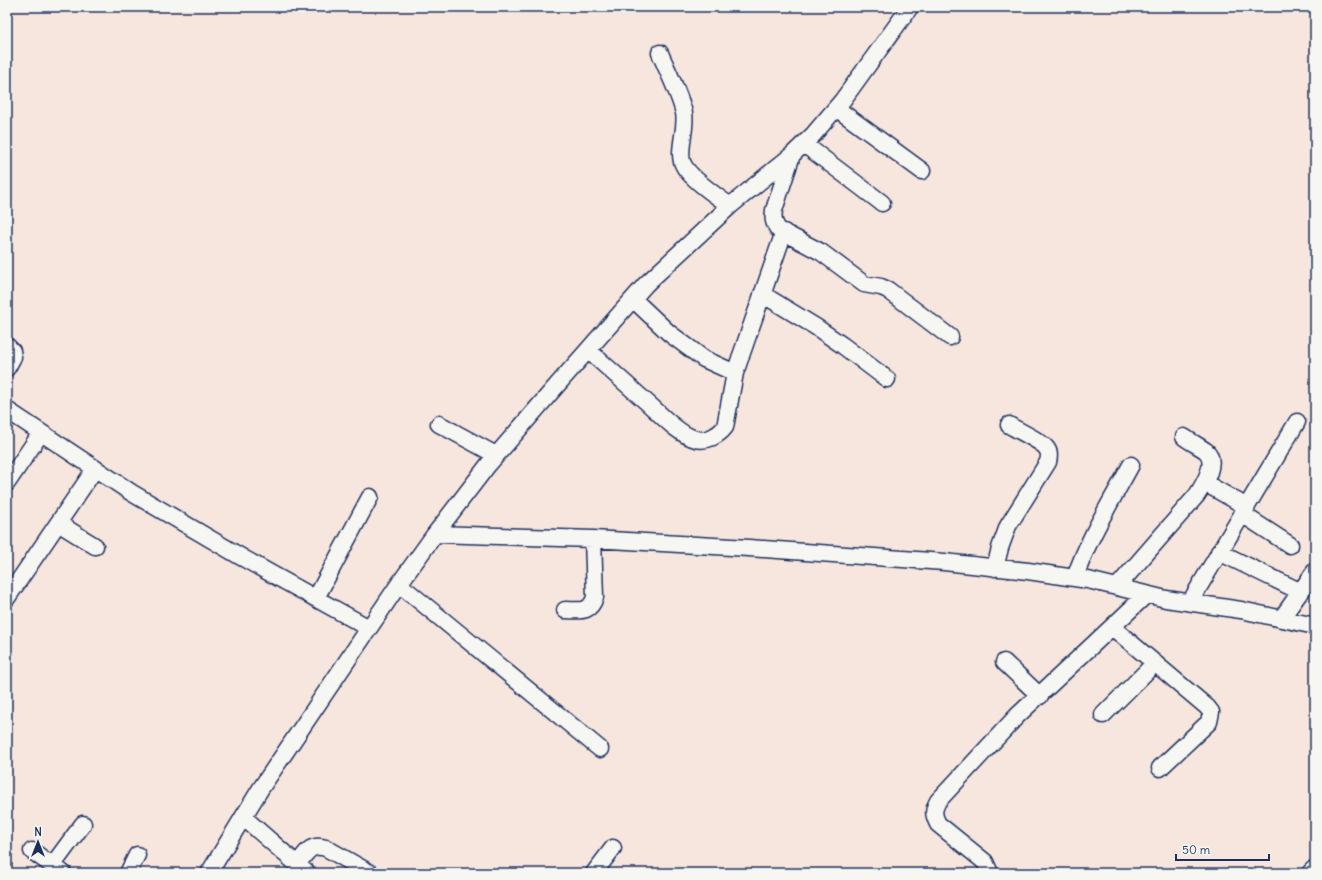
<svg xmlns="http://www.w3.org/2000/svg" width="1322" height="880" font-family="Delius,sans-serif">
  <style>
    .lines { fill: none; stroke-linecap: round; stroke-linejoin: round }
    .minor-casing { stroke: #1b2f5e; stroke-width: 19 }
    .minor { stroke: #f6f6f2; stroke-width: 16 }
  </style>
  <rect width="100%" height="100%" fill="#f7e6de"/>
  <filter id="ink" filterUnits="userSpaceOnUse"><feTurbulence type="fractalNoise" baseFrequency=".025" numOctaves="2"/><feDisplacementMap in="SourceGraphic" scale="8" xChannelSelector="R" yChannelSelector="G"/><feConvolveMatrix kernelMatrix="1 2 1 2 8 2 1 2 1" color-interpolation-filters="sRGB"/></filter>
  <g filter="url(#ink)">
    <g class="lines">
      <g class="minor-casing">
        <path id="minor" d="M 660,53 C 667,70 680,95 684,113 C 687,128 677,152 683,164 C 689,178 717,196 730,206
          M 836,108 L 922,171
          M 804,144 L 882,203
          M 792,155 L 774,210 C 773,218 773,223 779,230 L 821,252 L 864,284 L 881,287 L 888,290 L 950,337
          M 762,294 L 816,327 L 842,345 L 887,379
          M 633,299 L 669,333 L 704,359 L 735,373
          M 7,346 L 12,351 L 13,357 L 7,368
          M 588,350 C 609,369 631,388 652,407 C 663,417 681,436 696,439 C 707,442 719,435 725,427 L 735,373 L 784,232
          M 7,410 L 132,493 L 243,558 L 369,628
          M 439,424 L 496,455
          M 7,483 L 41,433
          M 1205,483 L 1247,507
          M 1242,514 L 1290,545
          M 58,523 L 95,546
          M 435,534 L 593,539 L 749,548 L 944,562 L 1028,571 L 1088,580 L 1166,599 L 1241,610 L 1315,626
          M 1219,552 L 1301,592
          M 995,568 L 1000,548 L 1008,526 L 1048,462 C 1049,458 1050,453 1047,449 C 1043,442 1017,430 1009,425
          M 1075,578 C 1088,538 1111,502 1131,465
          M 399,584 L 600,749
          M 1117,587 L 1197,495 C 1204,484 1218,462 1206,451 C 1199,446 1191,442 1184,437
          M 7,598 L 95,469
          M 316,598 L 370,497
          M 1190,602 L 1297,422
          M 565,610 C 579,610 590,614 595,597 L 593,539
          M 1281,619 L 1315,571
          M 1112,627 L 1207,707 L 1211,712 L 1209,722 L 1160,768
          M 1004,662 L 1040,696
          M 1103,715 L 1155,663
          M 243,817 L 307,873
          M 32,851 L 63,873
          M 297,865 C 306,853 310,843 326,848 L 370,873
          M 52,866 L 83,824
          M 128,873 L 137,855
          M 209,873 L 261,788 L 399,584 L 435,534 L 488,465 L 558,384 L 646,284 L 730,206 L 792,155 L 813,135 L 842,101 L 910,7
          M 594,873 L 613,848
          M 990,873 L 985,862 L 938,824 C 933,814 933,810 938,801 L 1017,716 L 1147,594
          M 1310,873 L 1315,868"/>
      </g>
      <use href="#minor" class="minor"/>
    </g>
  </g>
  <rect width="1322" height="880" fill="none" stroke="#f6f6f2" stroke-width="24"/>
  <rect x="12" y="12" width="1298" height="856" fill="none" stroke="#1b2f5e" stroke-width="1.5" filter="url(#ink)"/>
  <g transform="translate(38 842)" stroke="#f6f6f2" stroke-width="3" paint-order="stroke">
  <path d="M0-3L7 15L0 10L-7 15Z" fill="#1b2f5e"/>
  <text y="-6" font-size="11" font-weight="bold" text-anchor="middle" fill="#1b2f5e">N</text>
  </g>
  <path d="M1176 854v6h93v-6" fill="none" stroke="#1b2f5e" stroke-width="2"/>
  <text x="1182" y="854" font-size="12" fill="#1b2f5e" stroke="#f6f6f2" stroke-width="3" paint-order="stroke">50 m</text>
</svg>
